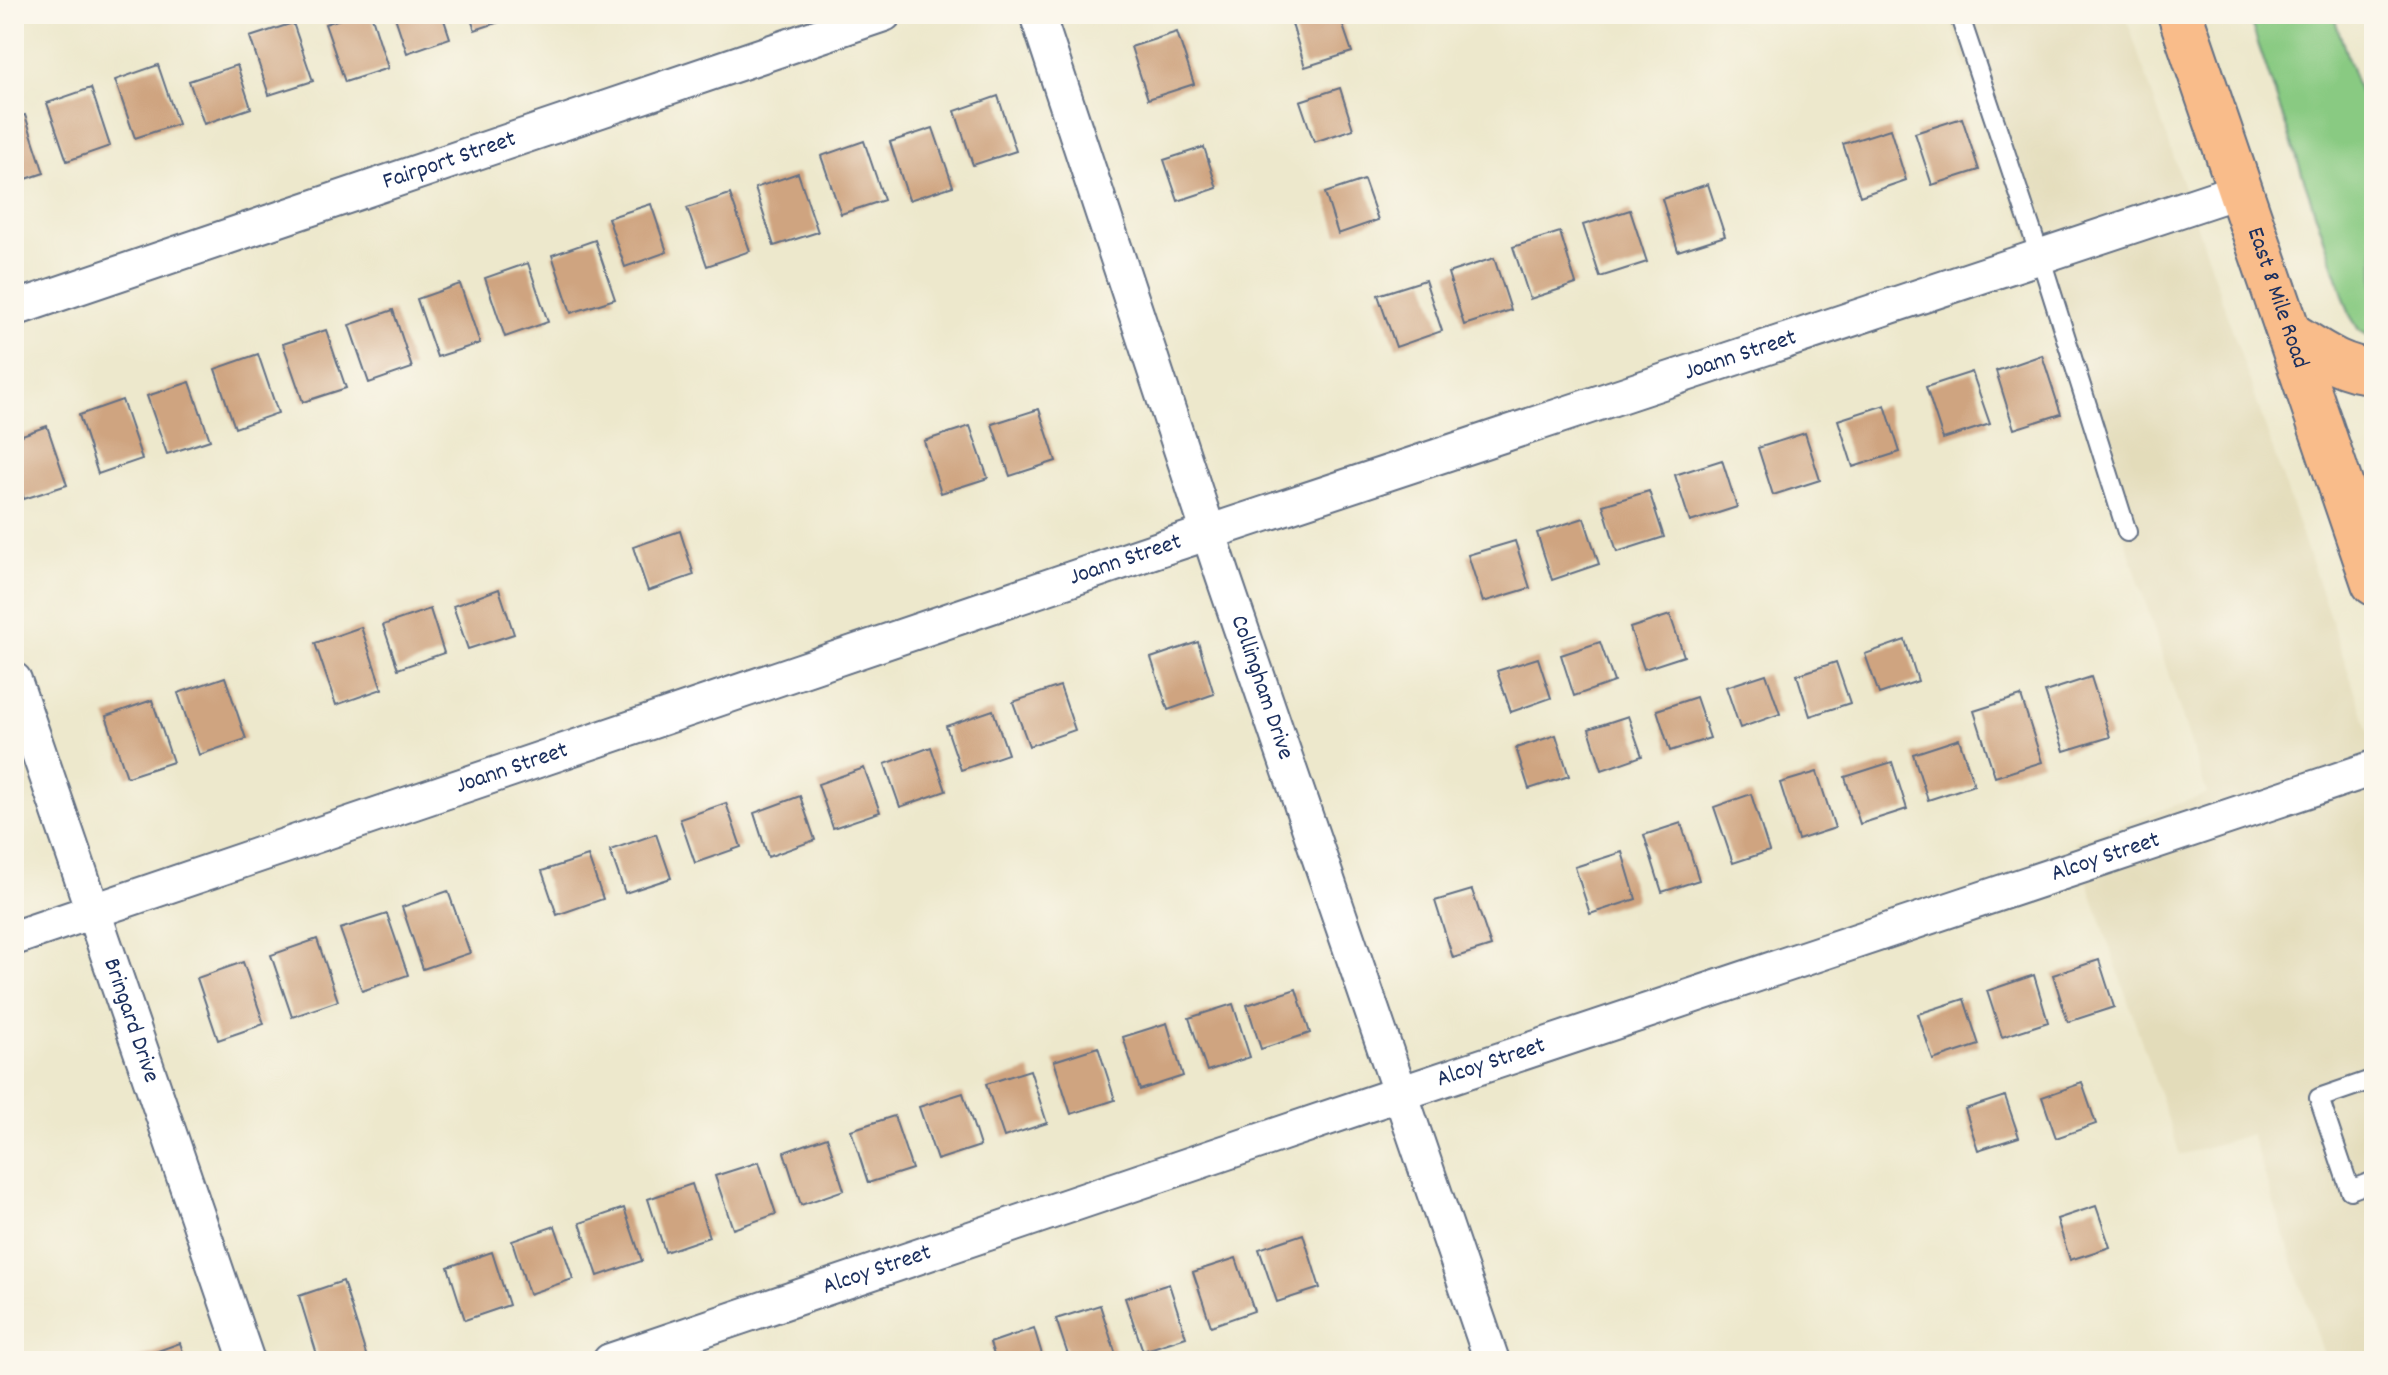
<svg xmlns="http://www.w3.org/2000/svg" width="2388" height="1375" font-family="Dekko,sans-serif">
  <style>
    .built { fill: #e3dcba }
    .green { fill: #89ca82; stroke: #527c70; stroke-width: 2 }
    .building { fill: #cfa480 }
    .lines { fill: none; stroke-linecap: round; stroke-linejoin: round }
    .service-casing { stroke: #647084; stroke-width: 22 }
    .minor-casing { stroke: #647084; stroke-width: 38 }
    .trunk-casing { stroke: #647084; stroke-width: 48 }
    .service { stroke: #fff; stroke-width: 18 }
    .minor { stroke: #fff; stroke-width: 34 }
    .trunk { stroke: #f9bc8a; stroke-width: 44 }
    .labels { text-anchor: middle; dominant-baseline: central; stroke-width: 7; stroke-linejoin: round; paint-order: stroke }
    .street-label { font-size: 24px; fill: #1b2f5e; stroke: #fbf7ec }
  </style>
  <rect width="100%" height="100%" fill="#fbf7ec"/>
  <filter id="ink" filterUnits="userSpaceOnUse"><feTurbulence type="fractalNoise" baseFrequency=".0125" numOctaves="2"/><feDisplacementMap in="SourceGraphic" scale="16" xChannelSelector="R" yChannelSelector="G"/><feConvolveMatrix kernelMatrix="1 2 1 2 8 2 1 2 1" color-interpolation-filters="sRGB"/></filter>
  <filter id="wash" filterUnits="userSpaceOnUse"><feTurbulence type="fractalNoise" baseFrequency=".006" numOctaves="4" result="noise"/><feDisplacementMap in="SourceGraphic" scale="32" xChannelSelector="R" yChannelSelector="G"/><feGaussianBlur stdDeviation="1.8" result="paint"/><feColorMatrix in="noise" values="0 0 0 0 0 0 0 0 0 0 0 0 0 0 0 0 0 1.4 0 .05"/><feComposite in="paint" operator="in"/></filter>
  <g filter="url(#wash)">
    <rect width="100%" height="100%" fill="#ede8cc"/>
    <path class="built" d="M 1948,14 L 2125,14 L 2374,747 L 2374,1361 L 2326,1361 L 2251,1134 L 2180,1155 L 2074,841 L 2207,794 L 2027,234 Z"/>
    <path class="green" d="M 2248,14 L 2333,14 L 2374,136 L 2374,339 L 2359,330 L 2350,315 Z"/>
    <g id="blocks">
      <path class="building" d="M 355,14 L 371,14 L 388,68 L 345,82 L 325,24 Z
        M 394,14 L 442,14 L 450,38 L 407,53 Z
        M 469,14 L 520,14 L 520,15 L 475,30 Z
        M 1289,14 L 1339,14 L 1352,52 L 1305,67 Z
        M 293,23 L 313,81 L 269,95 L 250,37 Z
        M 1177,32 L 1194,84 L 1148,99 L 1131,47 Z
        M 158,65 L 178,124 L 135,138 L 115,80 Z
        M 237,65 L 251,108 L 204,124 L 189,81 Z
        M 91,88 L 110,146 L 67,161 L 47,103 Z
        M 1340,88 L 1353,129 L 1314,142 L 1300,101 Z
        M 998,96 L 1016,151 L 973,165 L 955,111 Z
        M 25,115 L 44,173 L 14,183 L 14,118 Z
        M 1962,118 L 1979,170 L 1932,185 L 1915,133 Z
        M 933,128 L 953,186 L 909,200 L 890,142 Z
        M 1890,129 L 1906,180 L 1860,196 L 1843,144 Z
        M 864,141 L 884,200 L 841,214 L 821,156 Z
        M 1204,147 L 1217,188 L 1178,201 L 1164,160 Z
        M 798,173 L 818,232 L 774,246 L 755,188 Z
        M 1364,180 L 1378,220 L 1338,234 L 1325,193 Z
        M 1708,184 L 1725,236 L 1678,251 L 1662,199 Z
        M 730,194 L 750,251 L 707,266 L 687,208 Z
        M 651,204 L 667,252 L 625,267 L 608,218 Z
        M 1630,210 L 1647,262 L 1600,277 L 1583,225 Z
        M 1560,232 L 1576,284 L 1530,299 L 1513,247 Z
        M 595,240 L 615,299 L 571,313 L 552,255 Z
        M 1494,258 L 1511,310 L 1464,325 L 1448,273 Z
        M 528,263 L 548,322 L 505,337 L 485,278 Z
        M 1425,280 L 1442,331 L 1396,347 L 1378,295 Z
        M 460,284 L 480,343 L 437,357 L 417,299 Z
        M 393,310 L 412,368 L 369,383 L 349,325 Z
        M 326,330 L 346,388 L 303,402 L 283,344 Z
        M 258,354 L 278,413 L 235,428 L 215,369 Z
        M 2042,355 L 2061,414 L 2014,429 L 1996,371 Z
        M 1972,372 L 1990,424 L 1943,439 L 1926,387 Z
        M 190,382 L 210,440 L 167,454 L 147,396 Z
        M 122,400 L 142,459 L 98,474 L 79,415 Z
        M 1885,405 L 1900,452 L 1853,467 L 1838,420 Z
        M 1039,409 L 1056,461 L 1010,476 L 992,424 Z
        M 47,426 L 67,485 L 24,499 L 14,470 L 14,438 Z
        M 970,426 L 988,478 L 941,493 L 924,441 Z
        M 1805,433 L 1820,480 L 1773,495 L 1758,448 Z
        M 1722,460 L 1737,507 L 1690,522 L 1675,475 Z
        M 1649,491 L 1664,537 L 1617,552 L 1603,505 Z
        M 1584,518 L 1599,564 L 1552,580 L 1537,533 Z
        M 680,531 L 694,575 L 648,591 L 633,547 Z
        M 1515,541 L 1530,588 L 1483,602 L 1468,555 Z
        M 499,589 L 514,634 L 468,649 L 453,606 Z
        M 430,609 L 444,653 L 398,669 L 383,625 Z
        M 1670,615 L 1684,656 L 1644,669 L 1630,628 Z
        M 361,627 L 382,689 L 336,705 L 315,643 Z
        M 1905,640 L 1918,681 L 1879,694 L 1865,654 Z
        M 1198,642 L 1214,694 L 1168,710 L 1151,658 Z
        M 1600,642 L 1614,682 L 1574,696 L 1561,655 Z
        M 1538,658 L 1551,698 L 1511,712 L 1497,671 Z
        M 1836,662 L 1850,703 L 1810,716 L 1797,675 Z
        M 1766,674 L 1780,714 L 1740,728 L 1726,687 Z
        M 225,677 L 246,739 L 199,755 L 178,693 Z
        M 2091,677 L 2110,737 L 2064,751 L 2045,692 Z
        M 1060,686 L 1075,730 L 1029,746 L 1013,702 Z
        M 2021,696 L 2042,762 L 1995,777 L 1974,711 Z
        M 1696,697 L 1710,738 L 1670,751 L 1657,710 Z
        M 152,700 L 173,762 L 127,777 L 106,716 Z
        M 993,710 L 1008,754 L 961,770 L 946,726 Z
        M 1628,716 L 1642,756 L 1602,770 L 1589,729 Z
        M 1556,735 L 1569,776 L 1529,789 L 1516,748 Z
        M 1959,739 L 1974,785 L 1928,800 L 1913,754 Z
        M 931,747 L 946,791 L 900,807 L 885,764 Z
        M 1892,762 L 1907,809 L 1860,824 L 1845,777 Z
        M 864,768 L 880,812 L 833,828 L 818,784 Z
        M 1817,772 L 1835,828 L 1798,840 L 1780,783 Z
        M 1751,794 L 1769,851 L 1733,863 L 1714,807 Z
        M 800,796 L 815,840 L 768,857 L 754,813 Z
        M 726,803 L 741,847 L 695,863 L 680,819 Z
        M 1681,823 L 1699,880 L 1662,892 L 1644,835 Z
        M 656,834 L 671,878 L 625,893 L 610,850 Z
        M 1622,852 L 1636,899 L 1590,914 L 1575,867 Z
        M 588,856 L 603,899 L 557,915 L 542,871 Z
        M 1472,890 L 1491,946 L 1453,958 L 1435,901 Z
        M 448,891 L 470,953 L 423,969 L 402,907 Z
        M 387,914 L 408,975 L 362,991 L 340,929 Z
        M 317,939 L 338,1001 L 292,1017 L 271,955 Z
        M 2099,960 L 2114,1007 L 2068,1022 L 2053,975 Z
        M 243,962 L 264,1024 L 218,1040 L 197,978 Z
        M 2034,975 L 2048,1022 L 2002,1037 L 1987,991 Z
        M 1296,989 L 1310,1033 L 1261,1049 L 1247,1005 Z
        M 1964,999 L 1979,1045 L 1933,1060 L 1918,1014 Z
        M 1233,1004 L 1250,1057 L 1207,1071 L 1189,1018 Z
        M 1167,1023 L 1183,1076 L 1140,1090 L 1123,1037 Z
        M 1098,1047 L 1115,1100 L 1071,1114 L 1054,1061 Z
        M 1030,1070 L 1047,1123 L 1004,1137 L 986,1084 Z
        M 2082,1083 L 2096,1124 L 2056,1138 L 2042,1097 Z
        M 963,1093 L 980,1146 L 937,1160 L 919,1107 Z
        M 2005,1096 L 2019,1137 L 1978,1150 L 1965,1109 Z
        M 894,1116 L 912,1169 L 868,1183 L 851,1130 Z
        M 827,1137 L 844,1190 L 801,1205 L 784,1152 Z
        M 759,1162 L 776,1214 L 733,1229 L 715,1176 Z
        M 692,1184 L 709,1237 L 665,1252 L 648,1199 Z
        M 2096,1206 L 2110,1247 L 2070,1260 L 2057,1219 Z
        M 624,1208 L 642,1261 L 598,1276 L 580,1223 Z
        M 555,1226 L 573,1279 L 529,1294 L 512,1241 Z
        M 1303,1234 L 1320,1288 L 1277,1302 L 1259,1249 Z
        M 492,1252 L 509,1305 L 465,1320 L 448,1267 Z
        M 1236,1258 L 1254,1311 L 1211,1326 L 1193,1272 Z
        M 343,1281 L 368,1361 L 319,1361 L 299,1296 Z
        M 1169,1284 L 1186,1337 L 1143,1351 L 1125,1298 Z
        M 1100,1305 L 1117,1358 L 1107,1361 L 1070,1361 L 1056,1319 Z
        M 1034,1328 L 1044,1361 L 996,1361 L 990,1343 Z
        M 180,1343 L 186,1361 L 130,1361 Z"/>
    </g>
  </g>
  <g filter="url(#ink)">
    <use href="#blocks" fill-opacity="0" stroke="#647084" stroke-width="2"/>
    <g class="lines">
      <g class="service-casing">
        <path id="service" d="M 1959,14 L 2040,256 L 2127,532
          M 2374,1079 L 2319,1098 L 2350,1190 L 2374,1181"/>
      </g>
      <g class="minor-casing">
        <g id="minor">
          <path id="s1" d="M 1037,14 L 1223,576 L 1492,1361"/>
          <path id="s2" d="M 14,309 L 884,14"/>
          <path id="s3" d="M 14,680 L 247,1361"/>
          <path id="s4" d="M 14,938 L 1171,545 L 2240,190"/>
          <path id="s5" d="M 610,1361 L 1363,1106 L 2374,768"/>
        </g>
      </g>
      <g class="trunk-casing">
        <g id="trunk">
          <path id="s6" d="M 2180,14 L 2374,583"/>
          <path d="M 2290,334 C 2316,350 2342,370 2374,371"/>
        </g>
      </g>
      <use href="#service" class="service"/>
      <use href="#minor" class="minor"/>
      <use href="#trunk" class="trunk"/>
    </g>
  </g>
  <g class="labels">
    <g class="street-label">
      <text stroke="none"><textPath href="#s2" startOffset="460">Fairport Street</textPath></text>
      <text stroke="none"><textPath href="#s6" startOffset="300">East 8 Mile Road</textPath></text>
      <text stroke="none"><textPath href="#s4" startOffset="1822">Joann Street</textPath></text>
      <text stroke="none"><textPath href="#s4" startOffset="1174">Joann Street</textPath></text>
      <text stroke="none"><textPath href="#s1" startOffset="710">Collingham Drive</textPath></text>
      <text stroke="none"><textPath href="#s4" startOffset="526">Joann Street</textPath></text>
      <text stroke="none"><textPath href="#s5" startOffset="1578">Alcoy Street</textPath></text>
      <text stroke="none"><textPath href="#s3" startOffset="360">Bringard Drive</textPath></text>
      <text stroke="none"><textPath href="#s5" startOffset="930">Alcoy Street</textPath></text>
      <text stroke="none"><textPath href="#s5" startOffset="282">Alcoy Street</textPath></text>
    </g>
  </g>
  <rect width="2388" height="1375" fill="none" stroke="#fbf7ec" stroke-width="48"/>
</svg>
